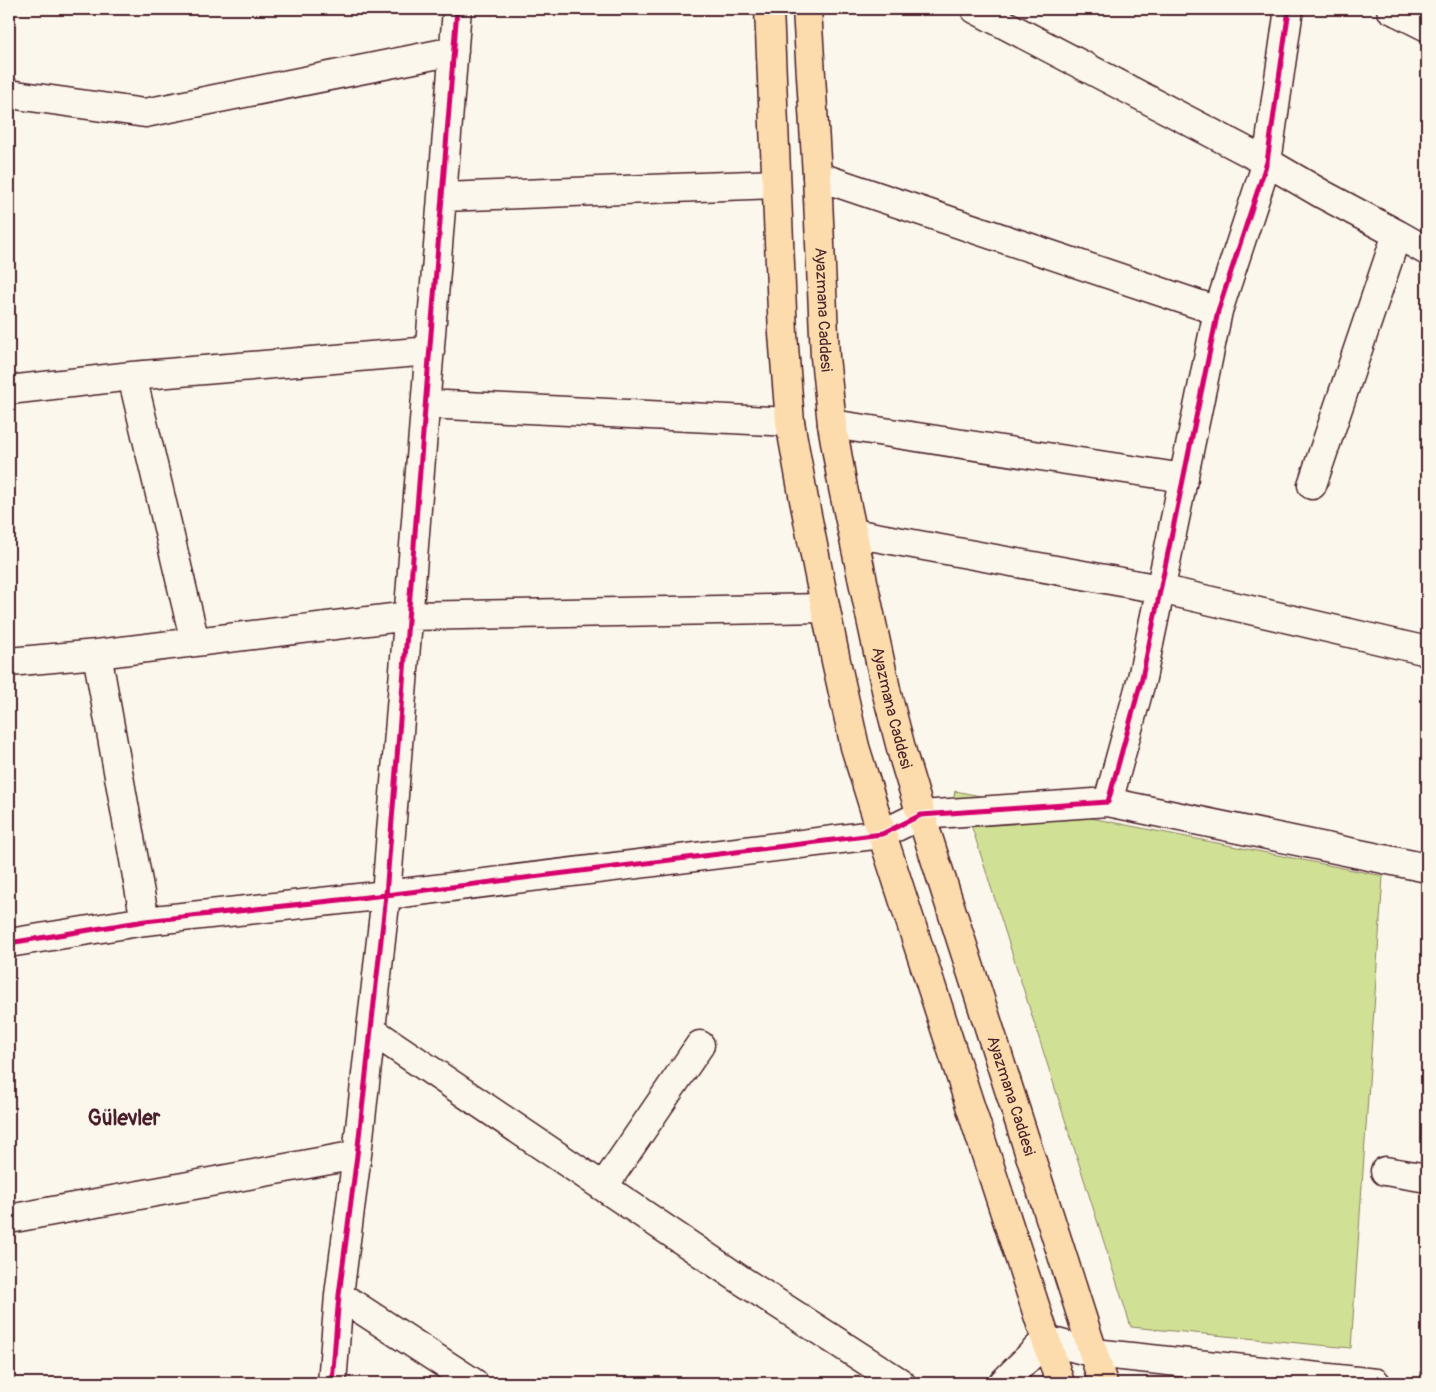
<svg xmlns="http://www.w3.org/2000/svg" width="1436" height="1392" font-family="Pangolin,sans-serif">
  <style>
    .green { fill: #d0e196; stroke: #8d8060 }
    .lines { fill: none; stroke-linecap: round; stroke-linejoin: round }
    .minor-casing { stroke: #4a1f2b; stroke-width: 31 }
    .major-casing { stroke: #4a1f2b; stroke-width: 31 }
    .minor { stroke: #fbf7ec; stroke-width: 28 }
    .major { stroke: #fcdcac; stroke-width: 28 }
    .cycleway-casing { stroke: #fbf7ec; stroke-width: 8 }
    .cycleway { stroke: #d6006c; stroke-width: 5 }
    .labels { text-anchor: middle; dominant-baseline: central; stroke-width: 4.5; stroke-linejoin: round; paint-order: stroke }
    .street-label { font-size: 16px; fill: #4a1f2b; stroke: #fbf7ec }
    .district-label { font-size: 21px; font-weight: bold; fill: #4a1f2b; stroke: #fbf7ec }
  </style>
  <rect width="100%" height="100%" fill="#fbf7ec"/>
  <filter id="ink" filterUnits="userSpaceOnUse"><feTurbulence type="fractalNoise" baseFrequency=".02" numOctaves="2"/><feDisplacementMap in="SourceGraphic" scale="10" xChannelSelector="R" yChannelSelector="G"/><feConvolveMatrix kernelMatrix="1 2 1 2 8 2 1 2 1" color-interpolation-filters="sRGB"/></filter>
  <g filter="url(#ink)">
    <path class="green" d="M 955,791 L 1383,876 L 1351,1348 L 1131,1327 L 969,818 L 953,803 Z"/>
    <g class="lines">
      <g class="minor-casing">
        <path id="minor" d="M 975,9 L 1267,162 L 1322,194 L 1397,234 L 1427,251
          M 1391,9 L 1427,27
          M 9,94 L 145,113 L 454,51
          M 817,176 L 1218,311
          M 443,197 L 776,184
          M 132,376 L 430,351
          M 9,390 L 132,376 L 195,642
          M 426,404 L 790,422
          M 832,424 L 1184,478
          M 1312,485 L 1397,234
          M 853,533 L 1160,589 L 1427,651
          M 97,654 L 145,921
          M 9,662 L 97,654 L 409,616 L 825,608
          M 1108,802 L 1427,868
          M 9,943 L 145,921 L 386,895 L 882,834 L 921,815 L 1108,802 L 1142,678 L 1218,311 L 1267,162 L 1289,9
          M 371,1030 L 741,1280 L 901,1383
          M 1385,1171 L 1427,1178
          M 603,1187 L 700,1045
          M 9,1219 L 357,1155
          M 339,1295 L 474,1383
          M 332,1383 L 339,1295 L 357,1155 L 386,895 L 457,9
          M 1003,1383 L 1046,1340 L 1094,1353 L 1376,1383"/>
      </g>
      <g class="major-casing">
        <g id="major">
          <path d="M 769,9 L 783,334 L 790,422 L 804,500 L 836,661 L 855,747 L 882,834 L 1060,1383"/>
          <path id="s1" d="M 807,9 L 817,176 L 825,357 L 832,424 L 843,488 L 887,694 L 903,756 L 921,815 L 1103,1383"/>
        </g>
      </g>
      <use href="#minor" class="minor"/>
      <use href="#major" class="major"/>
      <g class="cycleway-casing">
        <path id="cycleway" d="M 9,943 L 145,921 L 386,895 L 882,834 L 921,815 L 1108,802 L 1142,678 L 1218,311 L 1267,162 L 1289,9
          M 332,1383 L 339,1295 L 357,1155 L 386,895 L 457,9"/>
      </g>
      <use href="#cycleway" class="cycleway"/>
    </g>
  </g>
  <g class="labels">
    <g class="street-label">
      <text stroke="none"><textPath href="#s1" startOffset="301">Ayazmana Caddesi</textPath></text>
      <text stroke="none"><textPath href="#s1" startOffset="706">Ayazmana Caddesi</textPath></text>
      <text stroke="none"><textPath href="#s1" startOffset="1112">Ayazmana Caddesi</textPath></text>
    </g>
    <g class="district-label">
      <text x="124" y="1118">Gülevler</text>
    </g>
  </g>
  <rect width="1436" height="1392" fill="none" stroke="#fbf7ec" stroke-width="30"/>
  <rect x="15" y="15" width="1406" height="1362" fill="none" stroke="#4a1f2b" stroke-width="2" filter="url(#ink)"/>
</svg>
